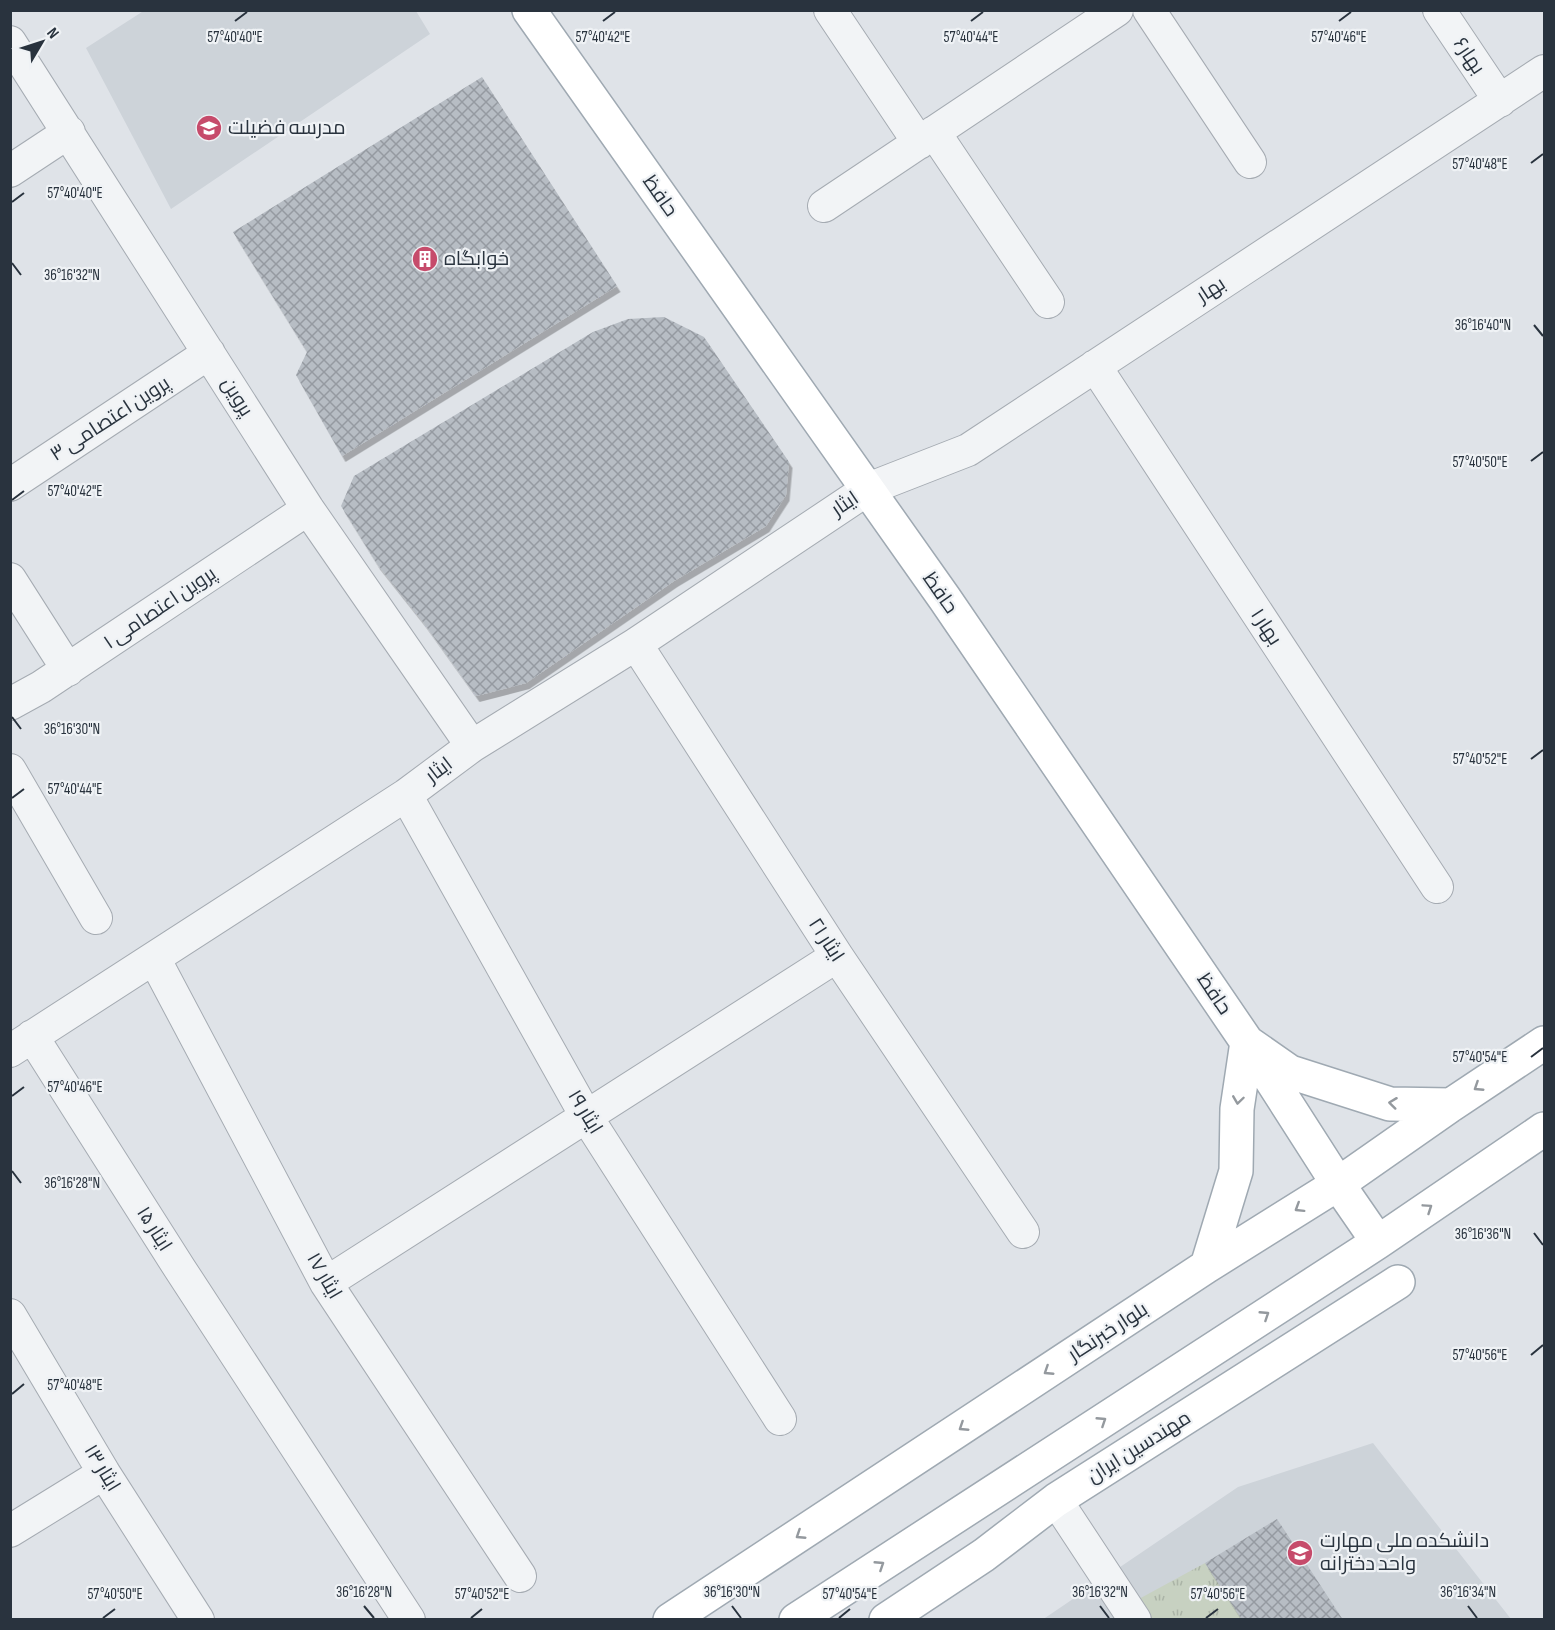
<svg xmlns="http://www.w3.org/2000/svg" width="1555" height="1630" font-family="'Sofia Sans Condensed',Cairo,sans-serif">
  <style>
    .built { fill: #cdd3d9 }
    .park { fill: url(#park-tufts) }
    .building { fill: url(#building-cross-hatch); filter: url(#shadow) }
    .lines { fill: none; stroke-linecap: round; stroke-linejoin: round }
    .minor-casing { stroke: #a5abb2; stroke-width: 34 }
    .major-casing { stroke: #9fa9b2; stroke-width: 36 }
    .minor { stroke: #f2f4f6; stroke-width: 32 }
    .major { stroke: #fff; stroke-width: 33 }
    .oneway { stroke: #94999e }
    .ticks { fill: none; stroke: #29333e; stroke-width: 2 }
    .labels { text-anchor: middle; dominant-baseline: central; stroke-width: 4.5; stroke-linejoin: round; paint-order: stroke }
    .street-label { font-size: 20px; fill: #29333e; stroke: #eff2f5 }
    .poi-label { font-size: 20px; fill: #29333e; stroke: #eff2f5; text-anchor: start }
    .ticks-label { font-size: 15px; text-anchor: middle; fill: #29333e; stroke: #eff2f5; stroke-width: 4.5; stroke-linejoin: round; paint-order: stroke }
  </style>
  <defs>
    <pattern id="park-tufts" width="24" height="20" patternUnits="userSpaceOnUse" patternTransform="scale(1.5)"><rect width="24" height="20" fill="#c7d1c1"/><path d="M3 7l-1-3M5 7V3M7 7l1-3M15 17l-1-3M17 17v-4M19 17l1-3" fill="none" stroke="#abb4a7"/></pattern>
    <pattern id="building-cross-hatch" width="8" height="8" patternUnits="userSpaceOnUse" patternTransform="scale(1.5)"><rect width="8" height="8" fill="#b7bdc4"/><path d="M0 0l8 8M0 8l8-8" fill="none" stroke="#959aa1"/></pattern>
    <filter id="shadow"><feDropShadow dx="3.5" dy="6" stdDeviation="0" flood-color="#0004"/></filter>
  </defs>
  <rect width="100%" height="100%" fill="#dfe3e8"/>
  <path class="built" d="M 145,10 L 416,11 L 430,34 L 171,209 L 86,48 Z
    M 1373,1443 L 1511,1619 L 1042,1620 L 1238,1487 Z"/>
  <path class="park" d="M 1205,1563 L 1242,1619 L 1135,1619 L 1126,1606 Z"/>
  <path class="building" d="M 482,77 L 617,286 L 342,456 L 296,375 L 307,352 L 233,232 Z
    M 664,317 L 704,337 L 789,462 L 786,495 L 766,526 L 674,581 L 526,683 L 476,696 L 423,622 L 377,564 L 341,506 L 354,476 L 593,332 L 628,319 Z
    M 1277,1519 L 1343,1620 L 1242,1620 L 1205,1563 Z"/>
  <g class="lines">
    <g class="minor-casing">
      <path id="minor" d="M 830,10 L 919,143
        M 1149,10 L 1250,162
        M 1439,10 L 1500,101
        M 10,42 L 308,509 L 472,746
        M 934,132 L 1048,302
        M 10,171 L 69,132
        M 824,206 L 1117,10
        M 1095,366 L 1437,887
        M 10,485 L 209,353
        M 10,579 L 68,670
        M 636,644 L 837,956 L 1023,1232
        M 10,704 L 41,687 L 308,509
        M 10,770 L 96,918
        M 406,795 L 586,1116 L 780,1419
        M 155,960 L 326,1283 L 520,1576
        M 32,1036 L 180,1269 L 409,1620
        M 10,1051 L 406,795 L 472,746 L 636,644 L 868,489 L 968,450 L 1544,71
        M 326,1283 L 837,956
        M 10,1315 L 104,1473 L 198,1620
        M 1056,1500 L 1135,1620
        M 10,1531 L 104,1473"/>
    </g>
    <g class="major-casing">
      <path id="major" d="M 529,10 L 945,599 L 1247,1042 L 1338,1184 L 1378,1242
        M 1207,1266 L 1236,1171 L 1237,1109 L 1247,1042 L 1290,1072 L 1390,1104 L 1451,1105
        M 670,1620 L 1207,1266 L 1338,1184 L 1451,1105 L 1544,1043
        M 796,1620 L 1378,1242 L 1544,1129
        M 886,1620 L 984,1555 L 1056,1500 L 1398,1282"/>
    </g>
    <use href="#minor" class="minor"/>
    <use href="#major" class="major"/>
  </g>
  <defs><path id="oneway-chevron" d="M-2-3.5L2.5 0L-2 3.5" fill="none" stroke-width="1.6" stroke-linecap="round" stroke-linejoin="round" transform="scale(1.5)"/></defs>
  <g class="oneway">
    <use href="#oneway-chevron" transform="translate(1478 1087) rotate(147)"/>
    <use href="#oneway-chevron" transform="translate(1238 1100) rotate(98)"/>
    <use href="#oneway-chevron" transform="translate(1393 1103) rotate(-173)"/>
    <use href="#oneway-chevron" transform="translate(1299 1208) rotate(148)"/>
    <use href="#oneway-chevron" transform="translate(1428 1208) rotate(-34)"/>
    <use href="#oneway-chevron" transform="translate(1265 1315) rotate(-33)"/>
    <use href="#oneway-chevron" transform="translate(1048 1371) rotate(147)"/>
    <use href="#oneway-chevron" transform="translate(1102 1421) rotate(-33)"/>
    <use href="#oneway-chevron" transform="translate(963 1427) rotate(147)"/>
    <use href="#oneway-chevron" transform="translate(800 1535) rotate(147)"/>
    <use href="#oneway-chevron" transform="translate(880 1565) rotate(-33)"/>
  </g>
  <path class="ticks" d="M 235,21 L 247,12M 603,21 L 615,12M 971,21 L 983,12M 1339,21 L 1351,12M 1531,163 L 1543,154M 12,202 L 24,193M 12,263 L 21,275M 1534,325 L 1543,336M 1531,461 L 1543,452M 12,500 L 24,491M 12,717 L 21,729M 1531,759 L 1543,750M 12,798 L 24,789M 1531,1057 L 1543,1048M 12,1096 L 24,1087M 12,1171 L 21,1183M 1534,1233 L 1543,1245M 1531,1355 L 1543,1345M 12,1394 L 24,1384M 364,1606 L 374,1618M 732,1606 L 741,1618M 1100,1606 L 1109,1618M 1468,1606 L 1477,1618M 103,1618 L 115,1609M 471,1618 L 482,1609M 839,1618 L 850,1609M 1206,1618 L 1218,1609"/>
  <defs>
    <g id="school-disc" transform="scale(1.35)"><circle r="9.5" fill="#c64b6b" stroke="#eff2f5"/><path d="M0-5L7-2L0 1L-7-2ZM-4 1L0 2.5L4 1V4Q0 6-4 4Z" fill="#fff"/></g>
    <g id="building-disc" transform="scale(1.35)"><circle r="9.5" fill="#c64b6b" stroke="#eff2f5"/><path d="M-4-6H4V6H1V3H-1V6H-4ZM-2.5-4.3h1.7v1.8h-1.7ZM.8-4.3h1.7v1.8H.8ZM-2.5-1h1.7V.8h-1.7ZM.8-1h1.7V.8H.8Z" fill="#fff"/></g>
    <g id="university-disc" transform="scale(1.35)"><circle r="9.5" fill="#c64b6b" stroke="#eff2f5"/><path d="M0-5L7-2L0 1L-7-2ZM-4 1L0 2.5L4 1V4Q0 6-4 4Z" fill="#fff"/></g>
  </defs>
  <g fill-rule="evenodd">
    <use href="#school-disc" x="209" y="128"/>
    <use href="#building-disc" x="425" y="259"/>
    <use href="#university-disc" x="1300" y="1553"/>
  </g>
  <g class="labels">
    <g class="street-label">
      <text transform="translate(1469 56) rotate(56)">بهار۶</text>
      <text transform="translate(660 196) rotate(55)">حافظ</text>
      <text transform="translate(1211 290) rotate(-33)">بهار</text>
      <text transform="translate(237 397) rotate(58)">پروین</text>
      <text transform="translate(110 419) rotate(-33)">پروین اعتصامی ۳</text>
      <text transform="translate(845 504) rotate(-34)">ایثار</text>
      <text transform="translate(940 593) rotate(55)">حافظ</text>
      <text transform="translate(160 608) rotate(-34)">پروین اعتصامی ۱</text>
      <text transform="translate(1266 627) rotate(57)">بهار ۱</text>
      <text transform="translate(439 770) rotate(-37)">ایثار</text>
      <text transform="translate(826 940) rotate(57)">ایثار ۲۱</text>
      <text transform="translate(1214 994) rotate(56)">حافظ</text>
      <text transform="translate(585 1112) rotate(59)">ایثار ۱۹</text>
      <text transform="translate(154 1229) rotate(58)">ایثار ۱۵</text>
      <text transform="translate(324 1276) rotate(60)">ایثار ۱۷</text>
      <text transform="translate(1108 1332) rotate(-33)">بلوار خبرنگار</text>
      <text transform="translate(1139 1447) rotate(-32)">مهندسین ایران</text>
      <text transform="translate(102 1468) rotate(59)">ایثار ۱۳</text>
    </g>
    <g class="poi-label">
      <text x="228" y="128">مدرسه فضیلت</text>
      <text x="444" y="259">خوابگاه</text>
      <text x="1320" y="1541">دانشکده ملی مهارت<tspan x="1320" dy="23">واحد دخترانه</tspan></text>
    </g>
  </g>
  <g class="ticks-label">
    <text x="971" y="42">57°40'44"E</text>
    <text x="235" y="42">57°40'40"E</text>
    <text x="603" y="42">57°40'42"E</text>
    <text x="1339" y="42">57°40'46"E</text>
    <text x="1480" y="169">57°40'48"E</text>
    <text x="75" y="198">57°40'40"E</text>
    <text x="72" y="280">36°16'32"N</text>
    <text x="1483" y="330">36°16'40"N</text>
    <text x="1480" y="467">57°40'50"E</text>
    <text x="75" y="496">57°40'42"E</text>
    <text x="72" y="734">36°16'30"N</text>
    <text x="1480" y="764">57°40'52"E</text>
    <text x="75" y="794">57°40'44"E</text>
    <text x="1480" y="1062">57°40'54"E</text>
    <text x="75" y="1092">57°40'46"E</text>
    <text x="72" y="1188">36°16'28"N</text>
    <text x="1483" y="1239">36°16'36"N</text>
    <text x="1480" y="1360">57°40'56"E</text>
    <text x="75" y="1390">57°40'48"E</text>
    <text x="364" y="1597">36°16'28"N</text>
    <text x="732" y="1597">36°16'30"N</text>
    <text x="1100" y="1597">36°16'32"N</text>
    <text x="1468" y="1597">36°16'34"N</text>
    <text x="115" y="1599">57°40'50"E</text>
    <text x="482" y="1599">57°40'52"E</text>
    <text x="850" y="1599">57°40'54"E</text>
    <text x="1218" y="1599">57°40'56"E</text>
  </g>
  <rect width="1555" height="1630" fill="none" stroke="#29333e" stroke-width="24"/>
  <g transform="translate(42 42) rotate(51)" stroke="#eff2f5" stroke-width="4.5" paint-order="stroke">
  <path d="M0-4.5L10 22L0 15L-10 22Z" fill="#29333e"/>
  <text y="-9" font-size="16" font-weight="bold" text-anchor="middle" fill="#29333e">N</text>
  </g>
</svg>
